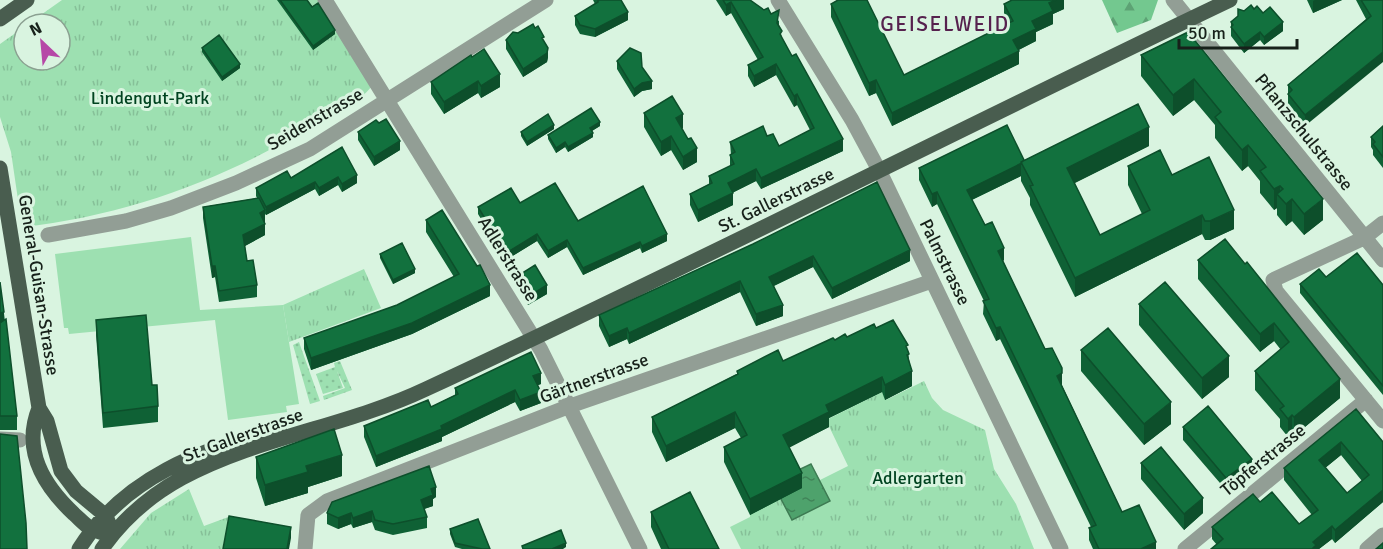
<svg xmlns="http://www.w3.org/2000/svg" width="1383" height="549" font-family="Signika,sans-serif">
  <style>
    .grass { fill: url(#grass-dots) }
    .forest { fill: url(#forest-firs) }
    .park { fill: url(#park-tufts) }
    .pitch { fill: #9de0b1 }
    .water { fill: url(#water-ripples); stroke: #3e7b53; stroke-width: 1.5 }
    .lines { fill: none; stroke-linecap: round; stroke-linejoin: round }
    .minor { stroke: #929e95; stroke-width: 15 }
    .major { stroke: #495d4f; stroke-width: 15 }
    .wall { fill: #0f6135; fill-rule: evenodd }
    .shaded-wall { fill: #0d4f2b }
    .building { fill: #12713e; stroke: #0d4f2b; stroke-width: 1.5; fill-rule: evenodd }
    .labels { text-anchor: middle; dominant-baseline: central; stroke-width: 6; stroke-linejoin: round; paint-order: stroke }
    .park-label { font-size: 18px; fill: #004320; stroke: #d9f4e0 }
    .street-label { font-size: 18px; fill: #17211a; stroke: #d9f4e0 }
    .quarter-label { font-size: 21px; letter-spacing: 1.5px; fill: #56214e; stroke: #d9f4e0 }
  </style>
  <defs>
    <pattern id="grass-dots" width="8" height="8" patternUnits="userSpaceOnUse" patternTransform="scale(1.5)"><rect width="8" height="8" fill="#9de0b1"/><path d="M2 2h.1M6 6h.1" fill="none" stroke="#86c098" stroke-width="1.8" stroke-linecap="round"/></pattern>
    <pattern id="forest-firs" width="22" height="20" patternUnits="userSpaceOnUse" patternTransform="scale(1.5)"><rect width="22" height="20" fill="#73c88f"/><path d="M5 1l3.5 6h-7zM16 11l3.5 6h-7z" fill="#5da274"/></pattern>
    <pattern id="park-tufts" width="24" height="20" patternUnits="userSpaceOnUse" patternTransform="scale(1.5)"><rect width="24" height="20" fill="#9de0b1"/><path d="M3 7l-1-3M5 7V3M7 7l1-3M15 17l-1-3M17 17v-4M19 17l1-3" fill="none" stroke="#86c098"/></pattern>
    <pattern id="water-ripples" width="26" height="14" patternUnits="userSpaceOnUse" patternTransform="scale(1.5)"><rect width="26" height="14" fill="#4ea26c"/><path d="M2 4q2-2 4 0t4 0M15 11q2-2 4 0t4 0" fill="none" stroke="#408458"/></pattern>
  </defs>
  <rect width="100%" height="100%" fill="#d9f4e0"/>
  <path class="grass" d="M 299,342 L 320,401 L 310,404 L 293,345 Z
    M 340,361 L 352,390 L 324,400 L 323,396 L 345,388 L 337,371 L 343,388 L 323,394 L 316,374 L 335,367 L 334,363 Z"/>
  <path class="forest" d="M 1102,0 L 1158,0 L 1151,20 L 1117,33 Z"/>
  <path class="park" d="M 62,0 L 318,0 L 371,87 C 361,101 337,110 322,120 C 230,177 131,215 22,227 L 11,152 L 0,117 L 0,44 L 24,27 L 24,60 L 60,60 L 60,24 L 28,24 Z
    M 364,269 L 381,308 L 289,342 L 283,305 Z
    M 924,381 L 932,398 L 943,410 L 985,430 L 994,469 L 1016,504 L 1034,549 L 741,549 L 730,527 L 750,517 L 750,515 L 811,464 L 820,480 L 848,466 L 826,420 L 882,392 L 886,400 Z
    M 189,489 L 204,526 L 231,516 L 225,549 L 120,549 L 151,513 Z"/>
  <path class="pitch" d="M 191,237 L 200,310 L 283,305 L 299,404 L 286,406 L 287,412 L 228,420 L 215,320 L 69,334 L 68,328 L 64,328 L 55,254 Z"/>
  <path class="water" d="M 811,464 L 830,501 L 792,520 L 781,499 L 794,472 Z"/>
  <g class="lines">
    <path class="minor" d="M 325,0 L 541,350 L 640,549
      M 778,0 L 852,120 L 880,172 L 1061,549
      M 1173,0 L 1383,260
      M 1383,223 L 1364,238 L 1273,280 L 1276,291 L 1383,421
      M 48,235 L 126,221 L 171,208 L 236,183 L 310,149 L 546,0
      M 0,439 L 20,440
      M 305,549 L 308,515 L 327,501 L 570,406 L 932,281
      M 1185,549 L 1366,400
      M 1367,549 L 1383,535"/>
    <path class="major" d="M 0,19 L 27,0
      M 0,168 L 39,408 L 47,421 L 61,471 L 76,491 L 106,516 L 113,534
      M 39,408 C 22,450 43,485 74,514 C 83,522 89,530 100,532
      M 79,549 C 123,479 202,446 280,432
      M 102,549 C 122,520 151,495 182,478 C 258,437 348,426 426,389 C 696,264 961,128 1230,0"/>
  </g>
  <path class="wall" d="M 277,0 L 307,0 L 335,34 L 313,50 Z
    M 593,0 L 621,0 L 628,20 L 595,37 L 580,34 L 575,25 L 575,16 L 595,4 Z
    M 716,0 L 750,0 L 779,21 L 779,25 L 782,38 L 843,151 L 761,189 L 756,181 L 732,193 L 733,205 L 698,222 L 690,205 L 690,194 L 709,184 L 709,176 L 730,166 L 730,155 L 731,155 L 730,142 L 767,136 L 779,146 L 810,130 L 797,105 L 794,107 L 776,75 L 754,87 L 748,76 L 748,65 L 758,60 L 731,13 L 726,16 Z
    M 1064,0 L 1064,9 L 1053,14 L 1053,24 L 1036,32 L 1036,41 L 1018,50 L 1019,64 L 892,126 L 876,93 L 869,96 L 831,17 L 831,4 L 904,75 L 1008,24 L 1004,16 L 1004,4 Z
    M 1307,0 L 1342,0 L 1313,13 Z
    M 1356,0 L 1383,0 L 1305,126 L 1288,104 L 1288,85 L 1366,19 Z
    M 1238,9 L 1244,11 L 1254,9 L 1263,13 L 1283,31 L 1264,45 L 1260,40 L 1244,53 L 1231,36 L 1231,22 L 1238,17 Z
    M 1188,32 L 1323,220 L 1304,235 L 1292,221 L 1286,226 L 1277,215 L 1277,208 L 1274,210 L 1260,193 L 1260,181 L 1248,166 L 1242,171 L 1223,148 L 1215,138 L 1215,125 L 1194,100 L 1173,116 L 1141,76 L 1141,55 Z
    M 506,40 L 544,42 L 548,57 L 547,62 L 523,77 L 506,49 Z
    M 202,48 L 240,68 L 222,81 L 202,52 Z
    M 471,55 L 500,87 L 481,98 L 478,93 L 444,114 L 431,94 L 431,82 Z
    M 617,61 L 642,67 L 652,89 L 642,91 L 634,97 L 617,69 Z
    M 644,113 L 683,128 L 681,129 L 697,162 L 683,170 L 671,150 L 661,156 L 644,127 Z
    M 600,126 L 592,131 L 593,137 L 568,152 L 565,147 L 556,153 L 548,139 L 548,135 Z
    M 1383,126 L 1383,168 L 1373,155 L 1373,150 L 1371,147 L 1371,137 Z
    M 554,129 L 527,146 L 521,136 L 521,132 Z
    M 358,132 L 400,150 L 374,166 L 358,140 Z
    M 1149,146 L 1074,183 L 1100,235 L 1142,214 L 1128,185 L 1128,166 L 1172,175 L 1234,229 L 1210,240 L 1205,240 L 1202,234 L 1075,297 L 1030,205 L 1030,198 L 1021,181 L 1021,176 L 972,200 L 985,225 L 1004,260 L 1003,261 L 1122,512 L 1156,549 L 1093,549 L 1089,540 L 1089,528 L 1091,527 L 1000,339 L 996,341 L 983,314 L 984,301 L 937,204 L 932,207 L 919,180 L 919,168 L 1024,160 Z
    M 342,147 L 357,183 L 342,192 L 338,185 L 319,196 L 315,189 L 266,215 L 265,214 L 265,222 L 264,222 L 265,235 L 245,246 L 247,261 L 257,285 L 257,297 L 219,302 L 215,277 L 212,278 L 203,218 L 203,207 L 257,198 L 256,196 L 256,188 L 291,178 Z
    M 520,203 L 578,221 L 667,241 L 642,253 L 640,248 L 583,275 L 567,247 L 548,258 L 537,241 L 506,260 L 478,214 L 478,207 Z
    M 426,220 L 490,296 L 412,334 L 311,370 L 304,349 L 304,338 L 397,305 L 454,277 L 426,232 Z
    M 1225,239 L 1340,398 L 1294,436 L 1292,434 L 1288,437 L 1280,427 L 1280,419 L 1255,390 L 1255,371 L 1281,350 L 1274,341 L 1260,352 L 1198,279 L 1198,260 Z
    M 753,244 L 910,261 L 832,299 L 813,267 L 774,286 L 783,316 L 756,326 L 740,292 L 629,344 L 627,339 L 609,347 L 599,326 L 599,315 Z
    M 380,254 L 415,273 L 393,284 L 380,258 Z
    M 516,277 L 547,294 L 528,305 L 516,285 Z
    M 1326,277 L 1383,285 L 1383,395 L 1300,293 L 1300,284 Z
    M 0,282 L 17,416 L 17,430 L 0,430 Z
    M 1139,304 L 1229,377 L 1202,399 L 1139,325 Z
    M 96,320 L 152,385 L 158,406 L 158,422 L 103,428 L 96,335 Z
    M 876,328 L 908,350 L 912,386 L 885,400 L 882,392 L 829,418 L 829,427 L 789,447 L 802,488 L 750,515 L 724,462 L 724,447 L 741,438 L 735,428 L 666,462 L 652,432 L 652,417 L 737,374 L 737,371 L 783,361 L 835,340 L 847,337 Z
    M 1081,350 L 1171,424 L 1144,445 L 1081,371 Z
    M 541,384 L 538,385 L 541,403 L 520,411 L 515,402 L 442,437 L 442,441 L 376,467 L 364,437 L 364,426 L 431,407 L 455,395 L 455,388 Z
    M 1356,409 L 1383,442 L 1383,502 L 1335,543 L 1332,539 L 1319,549 L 1211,549 L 1217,545 L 1212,539 L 1212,527 L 1260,502 L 1299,524 L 1312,515 L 1284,480 L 1284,468 ZM 1341,455 L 1362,481 L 1347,493 L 1325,468 Z
    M 1183,427 L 1252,471 L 1226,490 L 1183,440 Z
    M 256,457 L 342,476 L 308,487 L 308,493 L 265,506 L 256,478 Z
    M 1141,463 L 1203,513 L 1184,530 L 1141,479 Z
    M 436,497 L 433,499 L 433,506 L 424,509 L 427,517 L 427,528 L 393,535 L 375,530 L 372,522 L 353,528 L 351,524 L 338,529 L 327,524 L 327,513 Z
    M 651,512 L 719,549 L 661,549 L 651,527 Z
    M 450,529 L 490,549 L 462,549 L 455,547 L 450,534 Z"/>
  <path class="shaded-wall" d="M 1056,0 L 1064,0 L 1064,9 L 1053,14 L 1053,24 L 1036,32 L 1036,41 L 1013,53 L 1013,40 L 1049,3 Z
    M 1315,0 L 1342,0 L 1313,13 L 1313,1 Z
    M 731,2 L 731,13 L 726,16 L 726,5 Z
    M 628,12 L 628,20 L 595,37 L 595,29 Z
    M 1283,22 L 1283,31 L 1264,45 L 1264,37 Z
    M 335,30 L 335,34 L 313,50 L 313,46 Z
    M 1260,32 L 1260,40 L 1244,53 L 1244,44 Z
    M 548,48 L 548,57 L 547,62 L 523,77 L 523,69 Z
    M 1019,51 L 1019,64 L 892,126 L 892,113 Z
    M 1383,52 L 1383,62 L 1305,126 L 1305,115 Z
    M 240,64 L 240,68 L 222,81 L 222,77 Z
    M 776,64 L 776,75 L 754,87 L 754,76 Z
    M 500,74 L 500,87 L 481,98 L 481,86 Z
    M 1194,79 L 1194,100 L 1173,116 L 1173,95 Z
    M 876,80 L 876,93 L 869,96 L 869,83 Z
    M 478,81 L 478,93 L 444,114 L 444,102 Z
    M 652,81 L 652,89 L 642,91 L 634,97 L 634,89 L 642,83 Z
    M 797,94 L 797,105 L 794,107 L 794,96 Z
    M 683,114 L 683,128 L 676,132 L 676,118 Z
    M 600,122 L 600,126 L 590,132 L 590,128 Z
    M 554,125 L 554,129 L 527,146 L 527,142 Z
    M 1149,127 L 1149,146 L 1067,187 L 1067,168 Z
    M 593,133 L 593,137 L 568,152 L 568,147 Z
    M 671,136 L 671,150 L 661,156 L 661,142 Z
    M 843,139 L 843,151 L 761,189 L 761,178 Z
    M 400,141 L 400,150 L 374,166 L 374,157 Z
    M 565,142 L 565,147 L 556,153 L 556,148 Z
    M 1248,145 L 1248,166 L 1242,171 L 1242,150 Z
    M 697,148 L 697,162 L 683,170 L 683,157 Z
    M 1021,163 L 1021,176 L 967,202 L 967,190 Z
    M 756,169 L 756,181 L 728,195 L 728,183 Z
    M 357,175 L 357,183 L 342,192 L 342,184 Z
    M 338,177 L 338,185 L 319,196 L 319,188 Z
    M 315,182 L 315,189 L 266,215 L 266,207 Z
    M 1280,186 L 1280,197 L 1277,194 L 1277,208 L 1274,210 L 1274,189 Z
    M 937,192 L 937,204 L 932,207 L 932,194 Z
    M 733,193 L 733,205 L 698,222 L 698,210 Z
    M 1292,199 L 1292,221 L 1286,226 L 1286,204 Z
    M 1323,199 L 1323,220 L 1304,235 L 1304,214 Z
    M 265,210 L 265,222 L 260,225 L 260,213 Z
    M 1234,210 L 1234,229 L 1210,240 L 1210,221 Z
    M 1202,215 L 1202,234 L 1075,297 L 1075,278 Z
    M 265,224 L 265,235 L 243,247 L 243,235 Z
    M 537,234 L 537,241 L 506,260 L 506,253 Z
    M 667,234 L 667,241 L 642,253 L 642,246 Z
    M 567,240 L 567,247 L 548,258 L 548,251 Z
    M 640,242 L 640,248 L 583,275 L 583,268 Z
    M 1004,248 L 1004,260 L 998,263 L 998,251 Z
    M 910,250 L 910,261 L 832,299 L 832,288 Z
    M 813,256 L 813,267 L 769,288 L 769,277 Z
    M 212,266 L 215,266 L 215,277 L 212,278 Z
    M 415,269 L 415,273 L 393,284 L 393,280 Z
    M 740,281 L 740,292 L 629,344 L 629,333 Z
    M 490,285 L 490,296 L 412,334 L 311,370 L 311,358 Z
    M 547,285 L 547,294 L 528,305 L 528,297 Z
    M 783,305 L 783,316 L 756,326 L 756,314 Z
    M 4,312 L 4,324 L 0,326 L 0,313 Z
    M 1274,323 L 1274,341 L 1260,352 L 1260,334 Z
    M 1000,327 L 1000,339 L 996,341 L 996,328 Z
    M 627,328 L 627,339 L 609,347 L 609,336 Z
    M 1229,356 L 1229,377 L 1202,399 L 1202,378 Z
    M 912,371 L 912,386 L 885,400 L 885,385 Z
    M 541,373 L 541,384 L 533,387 L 533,376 Z
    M 1062,373 L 1062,386 L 1057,376 Z
    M 882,377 L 882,392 L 829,418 L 829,427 L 783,451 L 783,435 L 826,405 Z
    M 1340,379 L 1340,398 L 1294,436 L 1294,417 Z
    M 515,390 L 515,402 L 442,437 L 442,441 L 376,467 L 376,456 Z
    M 541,392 L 541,403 L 520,411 L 520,400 Z
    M 1171,402 L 1171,424 L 1144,445 L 1144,424 Z
    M 735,412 L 735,428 L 666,462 L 666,446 Z
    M 1292,415 L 1292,434 L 1288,437 L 1288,419 Z
    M 1341,442 L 1341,455 L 1319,473 L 1319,460 Z
    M 342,455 L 342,476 L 308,487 L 308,493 L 265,506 L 265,485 L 306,466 Z
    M 1252,459 L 1252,471 L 1226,490 L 1226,478 Z
    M 802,473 L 802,488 L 750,515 L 750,499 Z
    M 436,487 L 436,497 L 433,499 L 433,506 L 421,510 L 421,500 L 431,489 Z
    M 1383,490 L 1383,502 L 1335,543 L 1335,530 Z
    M 1203,498 L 1203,513 L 1184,530 L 1184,514 Z
    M 372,511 L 372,522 L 353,528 L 353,518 Z
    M 351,513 L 351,524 L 338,529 L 338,518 Z
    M 1332,526 L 1332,539 L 1319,549 L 1312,549 L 1313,542 Z
    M 291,527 L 291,538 L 289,549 L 287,549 Z
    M 1156,542 L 1156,549 L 1141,549 Z
    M 566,543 L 566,547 L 563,549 L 552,549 Z"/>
  <path class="building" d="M 280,0 L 307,0 L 312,7 L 318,3 L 335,30 L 313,46 Z
    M 598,0 L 621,0 L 628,12 L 595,29 L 580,25 L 575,16 L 598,2 Z
    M 723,0 L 750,0 L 764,10 L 768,8 L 771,14 L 779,10 L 777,23 L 782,31 L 780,34 L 792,56 L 796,54 L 843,139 L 761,178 L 756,169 L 728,183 L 733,193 L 698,210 L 690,194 L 712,183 L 709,176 L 734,164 L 730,155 L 735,152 L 730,142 L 763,126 L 767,136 L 773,134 L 779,146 L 814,128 L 797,94 L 794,96 L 776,64 L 754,76 L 748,65 L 763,57 L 731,2 L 726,5 Z
    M 838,0 L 867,0 L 904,75 L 1013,21 L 1004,4 L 1012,0 L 1056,0 L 1049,3 L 1053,11 L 1032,21 L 1036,29 L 1013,40 L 1019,51 L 892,113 L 876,80 L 869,83 L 831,4 Z
    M 1361,0 L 1383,0 L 1383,52 L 1305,115 L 1288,94 L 1292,90 L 1288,85 L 1371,16 Z
    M 1251,5 L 1254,9 L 1257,6 L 1263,13 L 1270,7 L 1283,22 L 1264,37 L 1260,32 L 1244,44 L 1231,27 L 1233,25 L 1231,22 L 1238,16 L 1238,9 L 1244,11 Z
    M 533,24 L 535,28 L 538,26 L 544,37 L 542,38 L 548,48 L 547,53 L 523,69 L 506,40 L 513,32 L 518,33 Z
    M 1188,32 L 1323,199 L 1304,214 L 1292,199 L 1286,204 L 1277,194 L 1283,189 L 1280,186 L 1274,189 L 1260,171 L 1266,167 L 1248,145 L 1242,150 L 1223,127 L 1215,117 L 1221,112 L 1194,79 L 1173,95 L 1141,55 Z
    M 219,35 L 240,64 L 222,77 L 202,48 Z
    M 630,48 L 641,53 L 642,67 L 652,81 L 642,83 L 634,89 L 617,61 Z
    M 484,49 L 500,74 L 481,86 L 478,81 L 444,102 L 431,82 L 471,55 L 472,57 Z
    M 672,96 L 683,114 L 676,118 L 688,139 L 691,138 L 697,148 L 683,157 L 671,136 L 661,142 L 644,113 Z
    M 1138,104 L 1149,127 L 1067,168 L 1100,235 L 1150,210 L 1128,166 L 1160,150 L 1172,175 L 1209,157 L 1234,210 L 1210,221 L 1205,221 L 1202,215 L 1075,278 L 1030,186 L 1033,185 L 1021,162 Z
    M 591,108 L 600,122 L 590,128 L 593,133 L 568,147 L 565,142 L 556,148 L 548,135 Z
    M 548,114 L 554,125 L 527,142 L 521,132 Z
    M 386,119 L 400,141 L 374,157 L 358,132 L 376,120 L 379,123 Z
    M 1007,125 L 1024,160 L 1021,162 L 1022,163 L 967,190 L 985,225 L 992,222 L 1004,248 L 998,251 L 1045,349 L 1052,348 L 1062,368 L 1062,373 L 1057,376 L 1122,512 L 1139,505 L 1156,542 L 1141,549 L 1099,549 L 1089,528 L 1096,525 L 1000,327 L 996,328 L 983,301 L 989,299 L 937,192 L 932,194 L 919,168 Z
    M 1383,126 L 1383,157 L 1373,144 L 1375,142 L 1371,137 Z
    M 342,147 L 357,175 L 342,184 L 338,177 L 319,188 L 315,182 L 266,207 L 256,188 L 287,171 L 291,178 Z
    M 877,182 L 910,250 L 832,288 L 813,256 L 769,277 L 783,305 L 756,314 L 740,281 L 629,333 L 627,328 L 609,336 L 599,315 L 753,244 Z
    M 555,183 L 578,221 L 643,186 L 667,234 L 642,246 L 640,242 L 583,268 L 567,240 L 548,251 L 537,234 L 506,253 L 478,207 L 511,188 L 520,203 Z
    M 259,198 L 265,210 L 260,213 L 265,224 L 243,235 L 247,261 L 253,260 L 257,285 L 219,291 L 215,266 L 212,266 L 203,207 Z
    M 442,210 L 477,266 L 480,265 L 490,285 L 412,323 L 311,358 L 304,338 L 397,305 L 459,274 L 426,220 Z
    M 1225,239 L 1245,264 L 1247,262 L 1340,379 L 1294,417 L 1292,415 L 1288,419 L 1280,409 L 1284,406 L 1255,371 L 1289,342 L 1274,323 L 1260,334 L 1198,260 Z
    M 402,243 L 415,269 L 393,280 L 380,254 Z
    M 1357,253 L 1383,285 L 1383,386 L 1300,284 L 1319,269 L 1326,277 Z
    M 535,265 L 547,285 L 528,297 L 516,277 Z
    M 0,282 L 4,312 L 0,313 Z
    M 1165,282 L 1229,356 L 1202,378 L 1139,304 Z
    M 146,315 L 152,385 L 157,385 L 158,406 L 103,413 L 96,320 Z
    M 6,319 L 17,416 L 0,416 L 0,323 Z
    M 893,320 L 908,345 L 906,346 L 909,354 L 907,355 L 912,371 L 885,385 L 882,377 L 826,405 L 829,412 L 783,435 L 802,473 L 750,499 L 724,447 L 747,435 L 735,412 L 666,446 L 652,417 L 738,374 L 737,371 L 778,350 L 783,361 L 833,338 L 835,340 L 845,334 L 847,337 L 874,324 L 876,328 Z
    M 1108,328 L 1171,402 L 1144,424 L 1081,350 Z
    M 531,352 L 541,373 L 533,376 L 541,392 L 520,400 L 515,390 L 441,426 L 442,429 L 376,456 L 364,426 L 428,400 L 431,407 L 458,394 L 455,388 Z
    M 1208,406 L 1252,459 L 1226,478 L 1183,427 Z
    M 1356,409 L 1383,442 L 1383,490 L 1335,530 L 1332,526 L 1313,542 L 1316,545 L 1312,549 L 1211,549 L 1223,539 L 1212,527 L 1253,494 L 1260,502 L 1272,492 L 1299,524 L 1318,510 L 1284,468 ZM 1341,442 L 1369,475 L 1347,493 L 1319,460 Z
    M 334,429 L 342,455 L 306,466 L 308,472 L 265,485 L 256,457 Z
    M 0,434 L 17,436 L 26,523 L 27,549 L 0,549 Z
    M 1161,447 L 1203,498 L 1184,514 L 1141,463 Z
    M 429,466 L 436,487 L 431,489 L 433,495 L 421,500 L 427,517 L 393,524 L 375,520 L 372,511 L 353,518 L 351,513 L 338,518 L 327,513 L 332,502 Z
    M 690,492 L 719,549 L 669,549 L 651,512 Z
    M 229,516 L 291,527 L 287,549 L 223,549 Z
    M 478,519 L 490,549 L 482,549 L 455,543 L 450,529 Z
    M 561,530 L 566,543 L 552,549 L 523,549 L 522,546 Z
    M 1383,543 L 1383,549 L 1376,549 Z"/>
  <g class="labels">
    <g class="park-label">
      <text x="150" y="98">Lindengut-Park</text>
      <text x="918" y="478">Adlergarten</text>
    </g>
    <g class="street-label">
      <text transform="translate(315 119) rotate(-30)">Seidenstrasse</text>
      <text transform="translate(1304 132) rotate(51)">Pflanzschulstrasse</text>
      <text transform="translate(776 200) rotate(-26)">St. Gallerstrasse</text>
      <text transform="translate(508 259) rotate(58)">Adlerstrasse</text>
      <text transform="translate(945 262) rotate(64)">Palmstrasse</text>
      <text transform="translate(39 285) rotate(81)">General-Guisan-Strasse</text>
      <text transform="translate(594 378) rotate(-20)">Gärtnerstrasse</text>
      <text transform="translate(243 435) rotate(-20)">St. Gallerstrasse</text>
      <text transform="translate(1263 460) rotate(-39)">Töpferstrasse</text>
    </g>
    <g class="quarter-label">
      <text x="945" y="24">GEISELWEID</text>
    </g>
  </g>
  <g transform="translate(42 42) rotate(334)"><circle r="28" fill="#d9f4e0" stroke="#8ba091" stroke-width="1.5"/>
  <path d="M0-4.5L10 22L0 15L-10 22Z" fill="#b648a7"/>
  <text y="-9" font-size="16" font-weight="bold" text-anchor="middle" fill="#17211a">N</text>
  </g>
  <path d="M1179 39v9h118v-9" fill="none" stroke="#17211a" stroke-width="3"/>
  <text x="1188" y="39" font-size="18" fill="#17211a" stroke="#d9f4e0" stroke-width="4.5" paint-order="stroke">50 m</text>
</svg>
